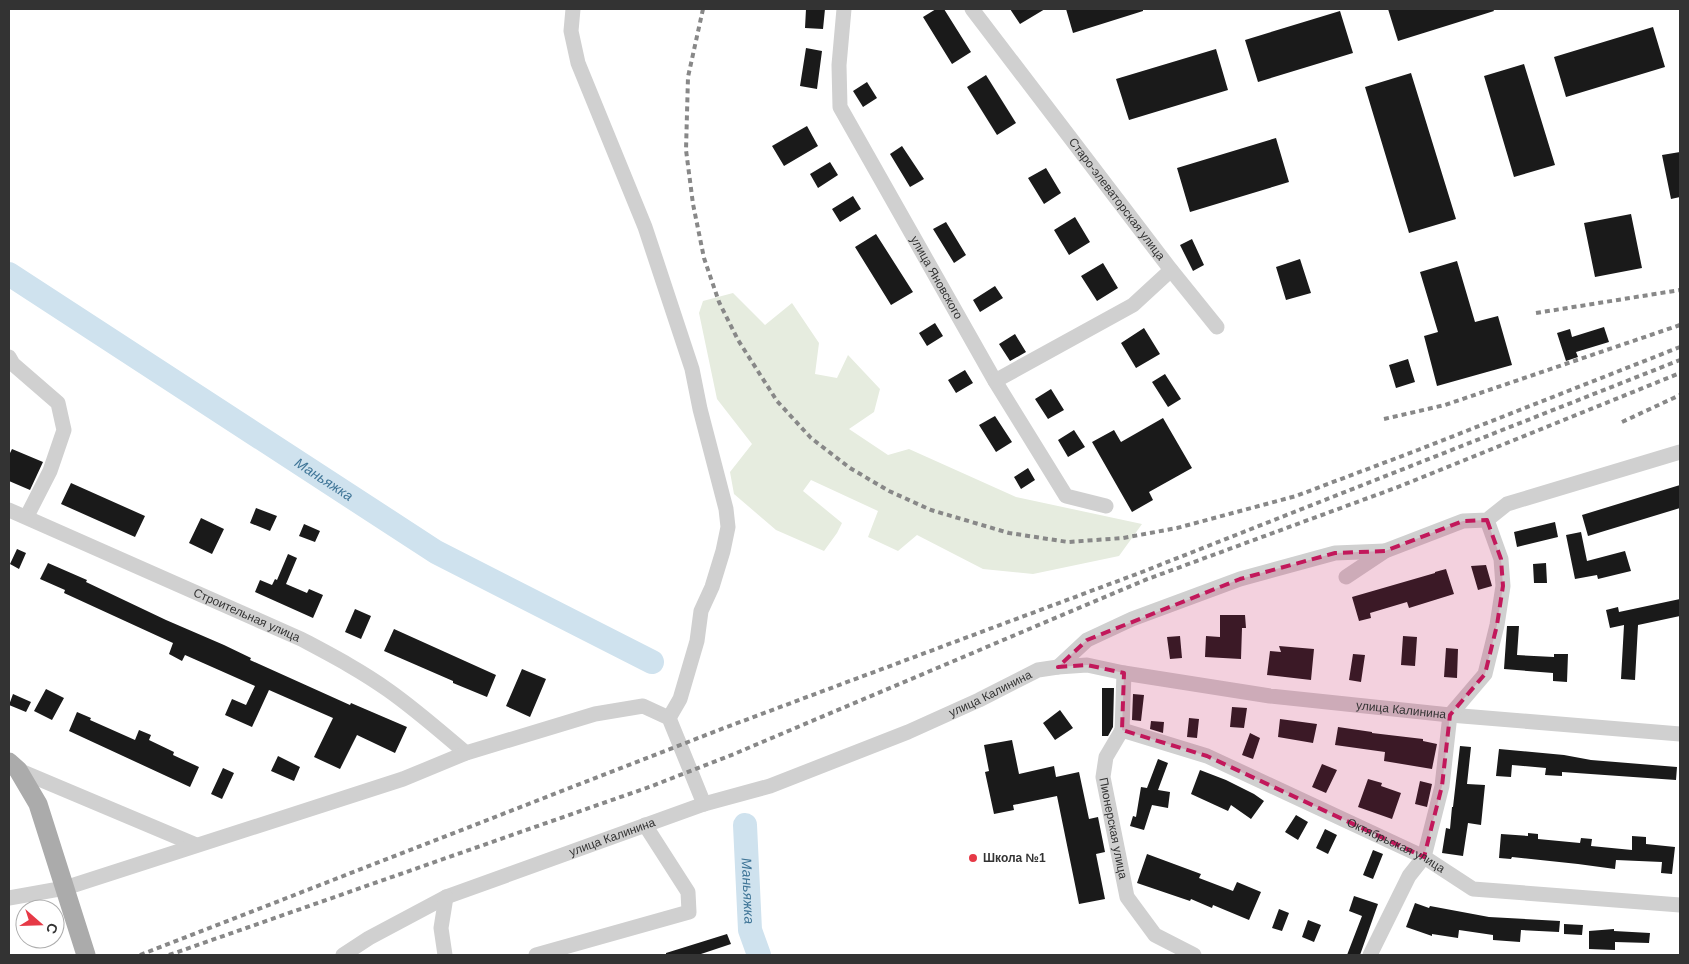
<svg xmlns="http://www.w3.org/2000/svg" width="1689" height="964" font-family="Arial,sans-serif">
<style>
.green{fill:#e6ecdf}
.lines{fill:none;stroke-linecap:round;stroke-linejoin:round}
.river{stroke:#cfe2ee;stroke-width:24}
.building{fill:#1a1a1a}
.minor{stroke:#d0d0d0;stroke-width:15}
.major{stroke:#ababab;stroke-width:19}
.rail{stroke:#888;stroke-width:4;stroke-dasharray:5 4;stroke-linecap:butt}
.marked{fill:#c2185b;fill-opacity:0.2;stroke:#c2185b;stroke-width:4;stroke-dasharray:10 6;stroke-linejoin:round}
.poi-dot{fill:#e63946;stroke:#fff;stroke-width:2}
.labels{text-anchor:middle;dominant-baseline:central;stroke-width:5;stroke-linejoin:round;paint-order:stroke}
.street-label{font-size:12px;fill:#333;stroke:#fff}
.poi-label{font-size:12px;font-weight:bold;fill:#333;stroke:#fff;text-anchor:start}
.water-label{font-size:14px;font-style:italic;fill:#3f7597;stroke:#fff}
</style>
<rect width="100%" height="100%" fill="#fff"/>
<!-- green -->
<path class="green" d="M733 293 765 325 792 303 819 343 815 374 837 378 848 355 880 389 874 412 849 429 888 455 909 449 1016 497 1142 524 1119 556 1033 574 983 569 917 535 898 551 868 537 878 511 811 480 803 491 842 523 837 533 824 551 776 530 734 494 730 472 752 444 717 399 699 313 703 301Z"/>
<g class="lines">
<!-- river -->
<g class="river">
<path id="s1" d="M9 274 436 552 652 662"/>
<path id="s2" d="M745 825 750 930 759 955"/>
</g>
</g>
<!-- building -->
<path class="building" d="M806 9H825L823 29 805 28Z
M936 9H944L971 52 952 64 923 17Z
M1010 9H1045L1020 24Z
M1066 9H1143V11L1073 33Z
M1388 9H1493L1494 11 1398 41Z
M1340 11 1353 53 1258 82 1245 40Z
M1653 27 1665 67 1566 97 1554 57Z
M806 48 822 51 817 89 800 86Z
M1216 49 1228 90 1129 120 1116 79Z
M1524 64 1555 165 1514 177 1484 76Z
M1411 73 1456 219 1409 233 1365 87Z
M986 75 1016 123 997 135 967 87Z
M867 82 877 98 863 107 853 91Z
M807 126 818 146 784 166 772 146Z
M1276 138 1289 182 1190 212 1177 168Z
M902 146 924 179 910 187 890 154Z
M1680 152V197L1671 199 1662 155Z
M830 162 838 175 818 188 810 174Z
M1046 168 1061 193 1044 204 1028 178Z
M853 196 861 209 840 222 832 209Z
M1631 214 1642 268 1595 277 1584 223Z
M1075 217 1090 242 1069 255 1054 230Z
M946 222 966 255 954 263 933 229Z
M876 234 913 292 891 305 855 247Z
M1192 239 1204 265 1193 271 1180 245Z
M1300 259 1311 293 1286 300 1276 267Z
M1457 261 1475 322 1498 316 1512 365 1437 386 1424 336 1438 332 1420 272Z
M1103 263 1118 288 1097 301 1081 276Z
M995 286 1003 298 980 312 973 300Z
M935 323 943 336 927 346 919 333Z
M1604 327 1609 342 1576 352 1578 357 1566 361 1557 333 1570 329 1572 337Z
M1144 328 1160 354 1136 368 1121 343Z
M1015 334 1026 352 1010 361 999 344Z
M1408 359 1415 382 1396 388 1389 365Z
M965 370 973 383 956 393 948 380Z
M1165 374 1181 399 1168 407 1152 382Z
M1051 389 1064 410 1048 419 1035 399Z
M995 416 1012 442 996 452 979 425Z
M1163 418 1192 468 1149 492 1153 500 1132 512 1092 442 1114 430 1121 442Z
M1074 430 1085 447 1068 457 1058 440Z
M12 449 43 462 30 490 9 481V455Z
M1028 468 1035 480 1021 489 1014 477Z
M71 483 145 516 135 537 61 504Z
M1680 485V508L1588 536 1582 515Z
M256 508 277 516 270 531 250 523Z
M201 518 224 529 212 554 189 543Z
M1555 522 1558 537 1517 547 1514 532Z
M304 524 320 531 315 542 299 536Z
M1581 532 1587 561 1625 551 1631 571 1598 579 1597 575 1575 579 1566 535Z
M17 549 26 553 19 569 10 564Z
M288 554 297 558 286 584 307 593 309 589 323 595 313 618 255 592 260 580 272 585 275 579 277 580Z
M48 563 87 580 86 582 166 620 224 645 251 658 250 660 350 705 351 703 407 727 395 753 357 735 340 769 314 757 333 718 269 690 252 727 225 715 232 699 246 705 255 686 185 655 182 661 169 654 173 643 64 593 65 590 40 579Z
M1546 563 1547 583H1534L1533 564Z
M1486 565 1492 586 1478 590 1471 566Z
M1446 569 1454 594 1409 608 1407 602 1370 613 1371 618 1359 621 1352 597 1435 573V572Z
M1680 599V616L1638 625 1635 680 1621 679 1624 625 1610 628 1606 610 1618 607 1619 612Z
M355 609 371 616 361 639 345 632Z
M1220 615H1245L1246 628H1242L1241 659 1205 657 1206 636 1220 637Z
M1507 626H1519L1517 655 1554 657V654H1568L1567 682 1553 681V673L1504 669Z
M394 629 496 675 487 697 453 683V681L384 651Z
M1180 636 1182 658 1170 659 1167 637Z
M1403 636 1417 637 1415 666 1401 665Z
M1279 646 1314 649 1311 680 1267 675 1270 651 1281 652Z
M1446 648 1458 649 1457 678 1444 677Z
M1353 654 1365 655 1361 682 1349 680Z
M522 669 546 679 530 717 506 706Z
M1102 688H1114L1113 727 1108 736H1102Z
M46 689 64 698 52 720 34 711Z
M13 694 31 702 26 712 9 705Z
M1133 694 1144 695 1141 721 1132 720Z
M1232 707 1247 708 1244 728 1230 727Z
M1060 710 1073 728 1055 740 1043 723Z
M77 712 91 718 90 720 135 740 139 730 151 735 149 740 174 752 173 755 199 767 190 787 69 731Z
M1189 718 1199 719 1197 738 1187 737Z
M1280 719 1317 724 1313 743 1278 737Z
M1151 721 1164 722 1163 733 1150 729Z
M1338 727 1372 732V733L1423 739V741L1437 744 1432 769 1384 761 1385 752 1335 745Z
M1250 733 1260 738 1253 759 1242 755Z
M1012 740 1019 774 1054 766 1056 777 1079 772 1089 819 1098 817 1105 852 1096 854 1105 899 1079 904 1057 796 1013 805 1014 810 994 814 985 772 989 771 984 745Z
M1460 746 1471 747 1467 784 1485 785 1481 825 1468 823 1463 856 1442 853 1446 828 1450 829 1452 807H1453Z
M1499 749 1564 755 1591 760 1677 767 1676 780 1562 772V776L1545 775 1546 768 1512 765 1511 777 1496 776Z
M278 756 300 767 294 781 271 771Z
M1158 759 1168 763 1158 790 1170 792 1168 808 1152 805 1144 830 1130 826 1133 816 1136 817 1141 787 1147 788Z
M1322 764 1337 770 1326 793 1312 787Z
M223 768 234 773 222 799 211 794Z
M1200 770 1226 780 1254 794 1264 801 1251 819 1231 805 1228 811 1191 794Z
M1368 779 1382 783 1381 786 1401 793 1392 819 1358 807Z
M1420 781 1432 784 1427 807 1415 804Z
M1296 815 1308 822 1298 840 1285 832Z
M1325 829 1337 835 1328 854 1316 848Z
M1528 833 1538 834V839L1580 843 1581 838 1592 839 1591 846 1632 850V836L1646 837V844L1675 847 1672 874 1661 873 1662 862 1616 860 1615 869 1578 864 1512 857 1511 859 1499 858 1501 834 1528 836Z
M1373 850 1383 854 1373 879 1363 875Z
M1147 854 1201 874 1199 878 1233 891 1237 882 1261 892 1249 920 1213 905 1212 908 1191 899 1190 901 1137 883Z
M1354 896 1378 904 1360 955H1347L1362 916 1349 911Z
M1415 903 1429 908 1430 906 1489 917 1560 921 1559 932 1521 930 1520 942 1493 940V935L1459 930 1458 938 1432 934V936L1406 927Z
M1279 909 1289 913 1282 931 1272 928Z
M1308 920 1321 925 1314 942 1302 937Z
M1564 924 1583 925 1582 935 1564 934Z
M1614 929V931L1650 933 1649 943 1615 942V950L1589 949V931Z
M727 934 731 944 698 955H666V953Z"/>
<g class="lines">
<!-- minor -->
<g class="minor">
<path d="M573 9 571 31 578 63 645 227 692 369 700 409 726 509 728 527 723 551 712 587 701 611 697 641 680 699 669 718"/>
<path id="s3" d="M844 9 839 65 840 107 995 381 1066 496 1106 506"/>
<path id="s4" d="M972 9 1171 270 1133 305 995 381"/>
<path d="M1171 270 1217 327"/>
<path d="M9 357 13 364 58 403 64 430 50 471 27 516"/>
<path id="s5" d="M9 510 301 639C331 655 360 670 388 690 415 709 440 731 466 753"/>
<path d="M1346 577 1385 551 1463 521 1487 520 1507 504 1680 452"/>
<path d="M1058 667 1087 640 1132 619 1240 579 1335 553 1385 551"/>
<path id="s6" d="M1124 673 1122 730 1106 757 1103 777 1127 897 1155 935 1194 955"/>
<path id="s7" d="M1122 730 1207 756 1424 857 1473 889 1680 905"/>
<path d="M18 770 196 845"/>
<path d="M9 898 65 888 403 779 466 753 595 714 643 706 669 718 704 804"/>
<path id="s8" d="M343 955 369 938 446 897 704 804 770 786 908 732 979 700 1038 670 1058 667 1087 665 1124 673 1270 696 1450 715 1680 734"/>
<path d="M445 955 441 928 446 897"/>
<path d="M536 955 689 912 688 892 645 825"/>
<path d="M1370 955 1409 876 1424 857 1442 786 1450 715 1485 674 1497 625 1503 586 1501 559 1487 520"/>
</g>
<!-- major -->
<path class="major" d="M9 762 18 770 38 804 86 955"/>
<!-- rail -->
<path class="rail" d="M703 9 688 77 686 150 693 204 704 258 719 302 738 340 777 401 811 438 850 468 889 491 931 510 1009 533 1068 542 1123 538 1177 528 1296 496 1418 450 1680 347
M1536 313 1680 290
M1384 419 1445 405 1680 325
M1622 422 1680 395
M140 955 724 728 1142 572 1680 360
M169 955 652 786 734 754 1145 580 1398 487 1680 373"/>
</g>
<!-- marked area -->
<path class="marked" d="M1487 520 1501 559 1503 586 1497 625 1485 674 1450 715 1442 786 1424 857 1207 756 1122 730 1124 673 1087 665 1058 667 1087 640 1240 579 1335 553 1385 551 1463 521Z"/>
<!-- markers -->
<circle class="poi-dot" cx="973" cy="858" r="5"/>
<g class="labels">
<!-- street labels -->
<g class="street-label">
<text stroke="none"><textPath href="#s4" startOffset="239">Старо-элеваторская улица</textPath></text>
<text stroke="none"><textPath href="#s3" startOffset="294">улица Яновского</textPath></text>
<text stroke="none"><textPath href="#s5" startOffset="260">Строительная улица</textPath></text>
<text stroke="none"><textPath href="#s8" startOffset="700">улица Калинина</textPath></text>
<text stroke="none"><textPath href="#s8" startOffset="1120">улица Калинина</textPath></text>
<text stroke="none"><textPath href="#s6" startOffset="161">Пионерская улица</textPath></text>
<text stroke="none"><textPath href="#s8" startOffset="295">улица Калинина</textPath></text>
<text stroke="none"><textPath href="#s7" startOffset="298">Октябрьская улица</textPath></text>
</g>
<!-- poi labels -->
<g class="poi-label">
<text x="983" y="858">Школа №1</text>
</g>
<!-- water labels -->
<g class="water-label">
<text stroke="none"><textPath href="#s1" startOffset="376">Маньяжка</textPath></text>
<text stroke="none"><textPath href="#s2" startOffset="66">Маньяжка</textPath></text>
</g>
</g>
<!-- border -->
<rect width="1689" height="964" fill="none" stroke="#333333" stroke-width="20"/>
<!-- north arrow -->
<g transform="translate(40 924) rotate(110)"><circle r="24" fill="#ffffff" stroke="#adadad"/>
<path d="M0-4L9 19L0 12L-9 19Z" fill="#e63946"/>
<text y="-8" font-size="14" font-weight="bold" text-anchor="middle" fill="#333333">С</text>
</g>
</svg>
